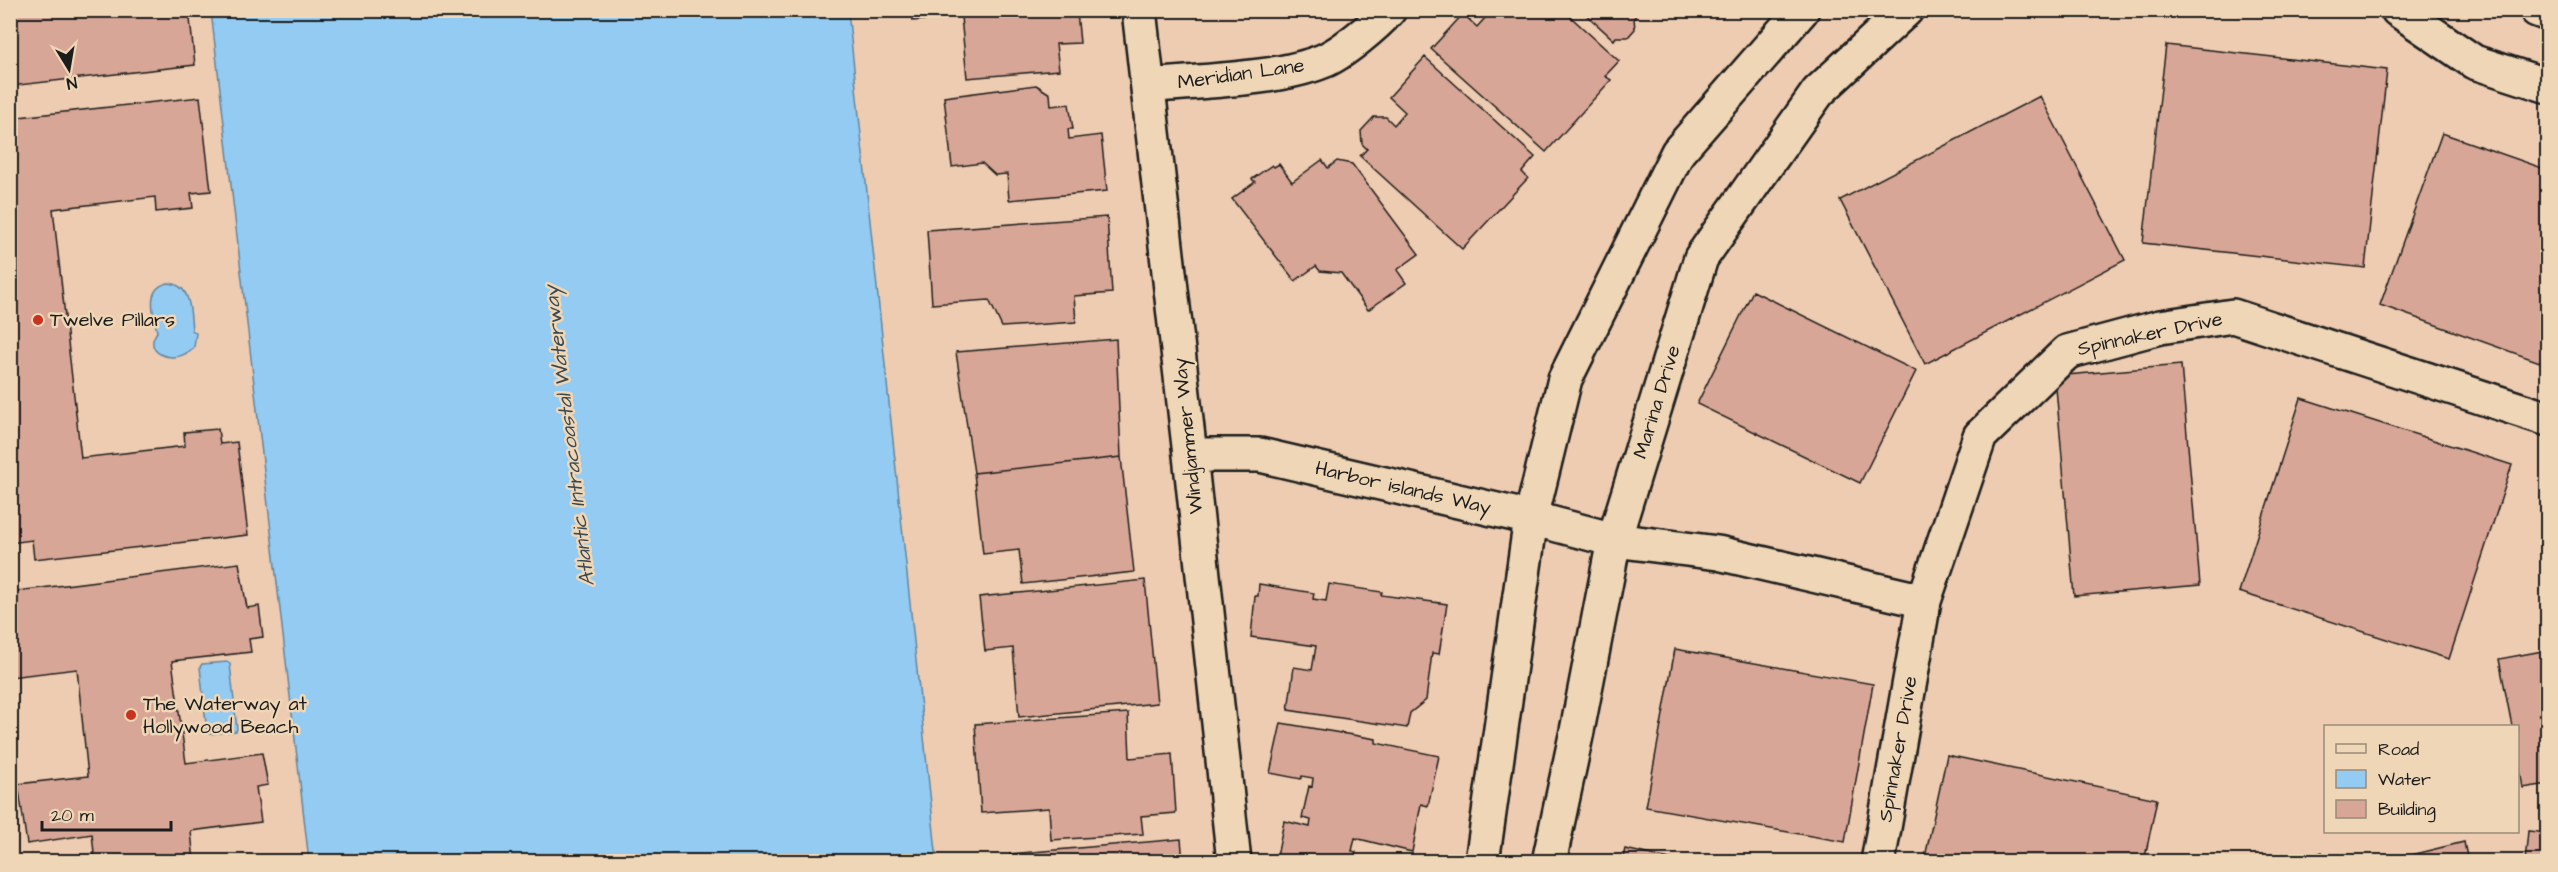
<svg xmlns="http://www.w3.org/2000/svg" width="2558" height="872" font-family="'Architects Daughter',sans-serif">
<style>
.water{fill:#93cbf2;stroke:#63859c;stroke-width:1.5}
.building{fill:#d8a696;stroke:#1c1c1c;stroke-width:1.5}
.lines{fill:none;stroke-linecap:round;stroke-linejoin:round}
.street-casing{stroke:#1c1c1c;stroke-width:38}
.street{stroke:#eed6b6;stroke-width:33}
.poi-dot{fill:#c8321e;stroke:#eed6b6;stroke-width:2}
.labels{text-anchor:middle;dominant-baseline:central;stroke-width:5;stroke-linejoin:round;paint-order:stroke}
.street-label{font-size:20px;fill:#1c1c1c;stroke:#eed6b6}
.poi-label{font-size:20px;fill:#1c1c1c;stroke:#eed6b6;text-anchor:start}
.water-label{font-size:21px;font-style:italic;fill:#3a4852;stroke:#eed6b6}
</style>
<rect width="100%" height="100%" fill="#eeccb1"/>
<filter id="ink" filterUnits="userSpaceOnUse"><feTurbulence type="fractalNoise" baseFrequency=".0167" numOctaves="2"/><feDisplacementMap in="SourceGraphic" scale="12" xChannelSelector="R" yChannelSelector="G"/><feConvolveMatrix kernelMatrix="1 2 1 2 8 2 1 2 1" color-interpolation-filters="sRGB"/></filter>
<g filter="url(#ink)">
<!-- water -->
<path class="water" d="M211 11H848L937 861H309Z
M168 283C192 284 190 312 192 330L196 333 194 347C176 367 141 354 157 332 154 315 144 288 168 283Z
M228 662 230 664 237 729 236 731 210 734 207 733 200 667 202 664Z"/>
<!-- building -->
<path class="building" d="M10 10H189L195 65 10 86Z
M912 10H1039L1040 15 1077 12 1080 43 1056 44 1059 70 967 78 961 17 913 21Z
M1484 10H1563L1619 61 1605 76 1611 80 1546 152 1431 49 1463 14 1477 27 1485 18 1481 15Z
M1581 10H1636L1638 12 1634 18 1635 29 1628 37H1616L1614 40Z
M2166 45 2387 70 2365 268 2143 243Z
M1425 57 1535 157 1522 172 1528 178 1462 249 1360 156 1367 149 1362 144 1361 131 1374 117H1386L1394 125 1405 112 1389 97Z
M1036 85 1050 94 1051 106 1069 104 1073 129H1068L1069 139 1101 135 1107 191 1009 200 1007 174 995 175 982 163 952 167 944 97Z
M2040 96 2125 260 1925 364 1840 200Z
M200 97 211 191 191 193 193 208 156 212 155 197 53 209 81 458 185 446 184 432 218 429 220 444 237 442 248 535 34 559 32 540 10 543V118Z
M2442 133 2548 170V365L2380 305Z
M1322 160 1328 168 1337 161 1352 164 1419 254 1397 270 1406 283 1368 310 1341 273 1320 271 1316 266 1295 281 1232 199 1255 182 1252 179 1272 165 1274 167 1279 164 1292 182Z
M1107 217 1112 293 1074 296 1076 322 1002 327 989 300 932 304 927 230Z
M1753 291 1916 371 1860 483 1697 404Z
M1116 339 1121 457 974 473 956 352Z
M2181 365 2200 585 2074 596 2055 376Z
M2301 398 2512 465 2449 659 2239 592Z
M1121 457 1134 572 1023 584 1019 550 983 554 974 473Z
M239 563 247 608 259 606 263 637 249 639 251 652 172 661 186 763 262 753 268 785 256 787 261 822 191 831 194 862H95L92 834 27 844 18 784 88 776 77 669 10 677V592Z
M1145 580 1157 703 1019 717 1013 648 985 651 979 597Z
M1259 584 1314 593 1313 599 1326 601 1329 584 1382 592 1381 595 1447 604 1439 654 1432 653 1426 700 1410 713 1407 728 1288 710 1294 667 1312 670 1316 646 1251 637 1255 596H1258Z
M1675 649 1873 684 1845 842 1646 807Z
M2548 650V784L2523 788 2518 757V726H2512L2499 659Z
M1128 713 1130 758 1172 754 1176 813 1141 816 1143 834 1051 840 1049 808 981 813 975 724Z
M1281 723 1376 739V743L1439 756 1428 806 1421 804 1412 852 1355 838 1352 851 1356 852 1354 862H1276L1284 821 1310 827 1311 820 1302 818 1309 786 1312 787 1313 778 1302 776 1301 779 1270 773Z
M1947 755 2157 799 2144 862H1924Z
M2528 831 2548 833V862H2525Z
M1181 839 1183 862H1011L1010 854Z
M2464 842 2468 862H2382Z
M1625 849 1683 862H1622Z
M2322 852 2325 862H2297Z"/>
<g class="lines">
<!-- street casing -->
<g class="street-casing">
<path id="street" d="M1139 10 1190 455 1234 862
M2398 10 2474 62 2548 86
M2537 10 2548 14
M1148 86C1198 81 1277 80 1323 61 1341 54 1376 25 1389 10
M1190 455H1260L1531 518 1614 540 1718 553 1924 601
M1482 862 1531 518 1565 379 1678 152 1802 10
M1549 862 1577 731 1614 540 1701 258 1818 92 1906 10
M1878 862 1924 601 1980 436 2067 352 2160 327 2233 316 2548 419"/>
</g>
<!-- street -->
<use href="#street" class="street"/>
</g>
</g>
<!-- markers -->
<g class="poi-dot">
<circle cx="38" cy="320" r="6"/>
<circle cx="131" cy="715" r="6"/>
</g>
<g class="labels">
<!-- street labels -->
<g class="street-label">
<text transform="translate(1241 74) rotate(-8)">Meridian Lane</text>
<text transform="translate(2150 334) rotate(-12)">Spinnaker Drive</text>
<text transform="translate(1657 402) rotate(-73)">Marina Drive</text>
<text transform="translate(1188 436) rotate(-96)">Windjammer Way</text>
<text transform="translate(1403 488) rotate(13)">Harbor islands Way</text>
<text transform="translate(1898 749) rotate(-80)">Spinnaker Drive</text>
</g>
<!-- poi labels -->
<g class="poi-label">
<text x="50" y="320">Twelve Pillars</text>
<text x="143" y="704">The Waterway at<tspan x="143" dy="23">Hollywood Beach</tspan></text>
</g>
<!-- water labels -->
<g class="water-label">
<text transform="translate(569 436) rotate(-97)">Atlantic Intracoastal Waterway</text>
</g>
</g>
<!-- margin -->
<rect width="2558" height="872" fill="none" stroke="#eed6b6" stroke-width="36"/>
<rect x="18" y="18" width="2522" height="836" fill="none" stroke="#1c1c1c" stroke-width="2" filter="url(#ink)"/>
<!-- legend -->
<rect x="2324" y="725" width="195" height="108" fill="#eed6b6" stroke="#9a8c78" stroke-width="1.5"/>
<rect x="2336" y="744" width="30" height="9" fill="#eed6b6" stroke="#9a8c78" stroke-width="1.5"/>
<text x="2378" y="755" font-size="18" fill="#1c1c1c">Road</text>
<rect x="2336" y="770" width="30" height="18" fill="#93cbf2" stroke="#9a8c78" stroke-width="1.5"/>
<text x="2378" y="785" font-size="18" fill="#1c1c1c">Water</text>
<rect x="2336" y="800" width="30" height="18" fill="#d8a696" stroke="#9a8c78" stroke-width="1.5"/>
<text x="2378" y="815" font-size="18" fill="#1c1c1c">Building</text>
<!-- north arrow -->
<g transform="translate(69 69) rotate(169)" stroke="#eed6b6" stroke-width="4.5" paint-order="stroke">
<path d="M0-4.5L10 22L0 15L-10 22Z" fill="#1c1c1c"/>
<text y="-9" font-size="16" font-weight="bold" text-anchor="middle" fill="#1c1c1c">N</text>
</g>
<!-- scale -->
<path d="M42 821v9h129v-9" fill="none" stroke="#1c1c1c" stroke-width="3"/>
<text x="51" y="821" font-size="18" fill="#1c1c1c" stroke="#eed6b6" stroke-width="4.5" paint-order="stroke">20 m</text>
</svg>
